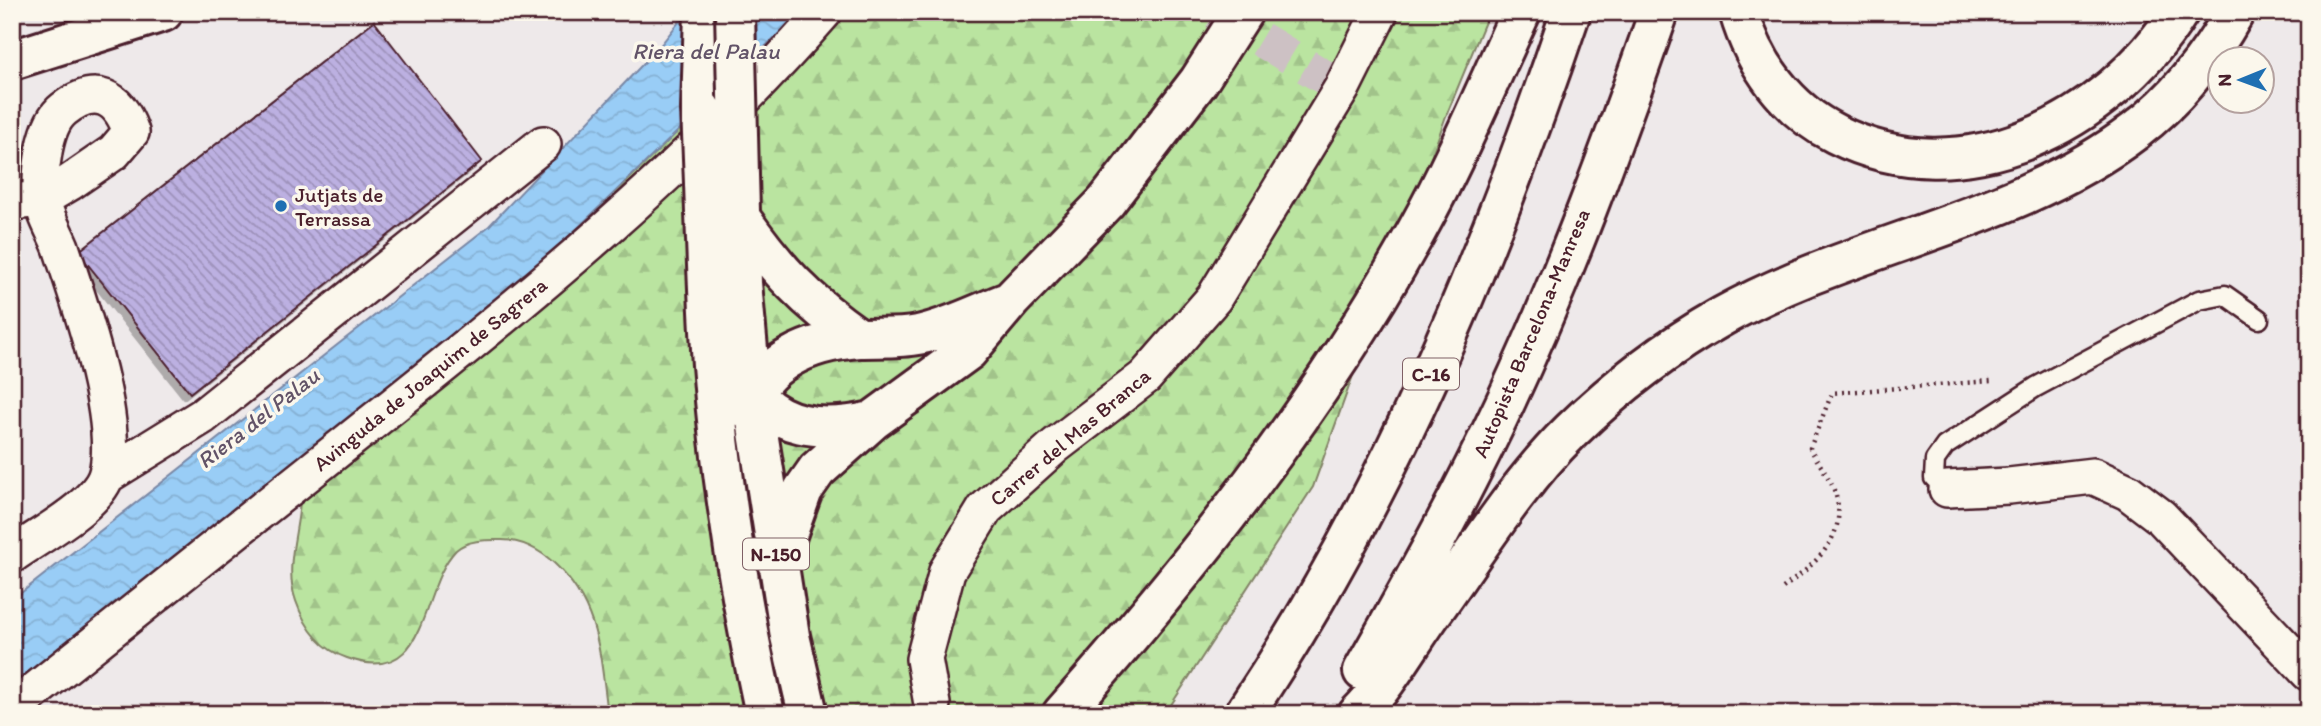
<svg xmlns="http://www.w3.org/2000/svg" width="2321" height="726" font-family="Itim,sans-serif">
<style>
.forest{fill:url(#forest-firs);stroke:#828266;stroke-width:2}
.water{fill:url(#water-waves);stroke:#7987a5;stroke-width:2}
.building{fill:url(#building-back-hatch);stroke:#4a1f2b;stroke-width:2;filter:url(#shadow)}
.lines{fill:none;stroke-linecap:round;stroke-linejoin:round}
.minor-tunnel{stroke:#cdc1c4;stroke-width:35;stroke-dasharray:35 18;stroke-linecap:butt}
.service-casing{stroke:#4a1f2b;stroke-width:23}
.minor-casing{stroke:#4a1f2b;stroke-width:40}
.secondary-casing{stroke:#4a1f2b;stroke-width:44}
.primary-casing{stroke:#4a1f2b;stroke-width:44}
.motorway-casing{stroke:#4a1f2b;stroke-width:44}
.path{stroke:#4a1f2b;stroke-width:4.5;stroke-dasharray:2 5;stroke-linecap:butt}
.service{stroke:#fbf7ec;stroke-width:18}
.minor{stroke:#fbf7ec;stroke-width:35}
.secondary{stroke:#fbf7ec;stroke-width:38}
.primary{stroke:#fbf7ec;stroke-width:38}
.motorway{stroke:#fbf7ec;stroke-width:38}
.primary-bridge-casing{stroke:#4a1f2b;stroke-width:44;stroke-linecap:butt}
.primary-bridge{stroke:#fbf7ec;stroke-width:38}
.poi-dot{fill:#1f6fb2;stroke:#fbf7ec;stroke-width:2.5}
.labels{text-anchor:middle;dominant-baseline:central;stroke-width:7;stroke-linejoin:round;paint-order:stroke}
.shield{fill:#fbf7ec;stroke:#7f6065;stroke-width:2}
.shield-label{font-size:19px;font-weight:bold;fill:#4a1f2b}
.poi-label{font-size:21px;fill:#4a1f2b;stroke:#fbf7ec;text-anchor:start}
.street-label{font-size:21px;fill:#4a1f2b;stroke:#fbf7ec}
.water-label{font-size:23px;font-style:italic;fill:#625368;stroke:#fbf7ec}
</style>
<defs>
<pattern id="forest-firs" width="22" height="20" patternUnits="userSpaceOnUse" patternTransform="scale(1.75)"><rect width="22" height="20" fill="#bae4a0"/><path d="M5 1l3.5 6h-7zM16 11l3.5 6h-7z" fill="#a1c38a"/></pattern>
<pattern id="water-waves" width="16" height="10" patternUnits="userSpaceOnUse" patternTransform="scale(1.75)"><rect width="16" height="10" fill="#99cdf6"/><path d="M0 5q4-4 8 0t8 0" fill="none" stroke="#85b0d3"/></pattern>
<pattern id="building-back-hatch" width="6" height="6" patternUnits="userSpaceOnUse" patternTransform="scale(1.75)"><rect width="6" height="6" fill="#bcb0e1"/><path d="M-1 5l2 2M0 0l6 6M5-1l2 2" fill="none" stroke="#9b8fb7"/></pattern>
<filter id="shadow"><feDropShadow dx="-6" dy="6" stdDeviation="0" flood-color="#0004"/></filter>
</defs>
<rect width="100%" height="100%" fill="#eee9ea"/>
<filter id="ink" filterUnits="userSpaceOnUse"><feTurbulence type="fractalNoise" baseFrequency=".0143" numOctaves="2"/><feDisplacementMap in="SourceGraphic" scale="14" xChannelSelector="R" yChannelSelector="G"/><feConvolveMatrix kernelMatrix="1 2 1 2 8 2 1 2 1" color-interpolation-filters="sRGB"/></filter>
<g filter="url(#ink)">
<!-- forest -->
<path class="forest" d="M801 12H1489L1446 116 1313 487 1165 714H608C600 656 600 606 554 563 540 550 521 540 502 540 488 540 468 539 456 550 418 589 431 688 347 658 320 649 305 627 296 601 284 568 298 534 300 501 301 489 297 476 295 464L557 249Z"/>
<!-- water -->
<path class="water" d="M687 12H801L556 249 295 464 12 686V600L489 226 659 47Z"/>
<!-- building -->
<path class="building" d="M374 21 482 161 190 393 78 252Z"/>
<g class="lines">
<!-- minor-tunnel -->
<path class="minor-tunnel" d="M1215 12 1326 78"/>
<!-- service casing -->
<g class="service-casing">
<path id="service" d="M1947 489 1934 478 1935 460 1945 446 2036 387 2199 300 2225 295 2259 319"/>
</g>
<!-- minor casing -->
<g class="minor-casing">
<path id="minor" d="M12 202 42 199 69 183 114 152 131 132C119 97 96 84 64 109 44 124 39 173 42 198 44 214 55 232 61 247 80 305 120 416 107 473 99 505 38 536 12 555
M106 476 203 416 543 144
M1947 489 2009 486 2093 476 2128 492 2161 517 2309 673
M932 704 924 659 947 571 985 509 1055 446 1145 377 1214 298 1342 88 1380 12
M12 709C132 614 251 519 370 424 529 298 690 166 824 12"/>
</g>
<!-- secondary casing -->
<g class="secondary-casing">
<path id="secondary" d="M12 60 163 12"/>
</g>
<!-- primary casing -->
<g class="primary-casing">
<path id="primary" d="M701 109 704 12
M739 175 742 283 752 394 790 636 808 714
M704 183C706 243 708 304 712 365 721 482 740 599 765 714
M740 217C777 270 806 301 859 338
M746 382C772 430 824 432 872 421
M746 408C765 360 810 342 859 338 878 337 899 339 918 335 948 329 976 314 1005 303
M777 563 803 490 817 470 872 421 968 351 1011 300 1106 202 1199 81 1243 12"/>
</g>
<!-- motorway casing -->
<g class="motorway-casing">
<path id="motorway" d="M1739 12C1754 64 1787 110 1836 134 1962 198 2108 124 2179 12
M1363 671C1413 583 1462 495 1505 403 1564 277 1613 144 1659 12
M1062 714C1194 565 1319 407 1416 232 1455 162 1487 86 1521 12
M1244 714C1388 499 1488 257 1571 12
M1358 714C1389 683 1411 641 1437 606 1479 547 1519 482 1571 431 1616 387 1668 347 1723 316 1853 243 2016 222 2135 131 2177 99 2209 58 2235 12"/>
</g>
<!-- path -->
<path class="path" d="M1783 588C1812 566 1848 539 1836 496 1832 480 1818 463 1810 448L1832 393 1991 381"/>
<!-- service -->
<use href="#service" class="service"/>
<!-- minor -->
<use href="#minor" class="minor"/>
<!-- secondary -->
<use href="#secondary" class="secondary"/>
<!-- primary -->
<use href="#primary" class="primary"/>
<!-- motorway -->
<use href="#motorway" class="motorway"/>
<!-- primary-bridge casing -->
<g class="primary-bridge-casing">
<path id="primary-bridge" d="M735 12 739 175
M701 109 704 183"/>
</g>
<!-- primary-bridge -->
<use href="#primary-bridge" class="primary-bridge"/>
</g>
</g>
<!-- markers -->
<circle class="poi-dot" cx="281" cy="206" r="7"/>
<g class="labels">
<!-- shield labels -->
<g class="shield">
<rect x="1403" y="358.5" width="56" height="31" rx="5"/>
<rect x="743" y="538.5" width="66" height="31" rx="5"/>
</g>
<g class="shield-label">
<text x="1431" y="374">C-16</text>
<text x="776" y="554">N-150</text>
</g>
<!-- poi labels -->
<g class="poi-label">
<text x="295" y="194">Jutjats de<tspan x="295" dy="24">Terrassa</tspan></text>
</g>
<!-- street labels -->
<g class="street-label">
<text transform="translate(1531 333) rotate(-67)">Autopista Barcelona-Manresa</text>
<text transform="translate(430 374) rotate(-39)">Avinguda de Joaquim de Sagrera</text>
<text transform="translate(1070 437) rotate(-40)">Carrer del Mas Branca</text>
</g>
<!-- water labels -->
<g class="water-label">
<text x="706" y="51">Riera del Palau</text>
<text transform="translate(258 418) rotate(-38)">Riera del Palau</text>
</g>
</g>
<!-- margin -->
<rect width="2321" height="726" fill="none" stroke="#fbf7ec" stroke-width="42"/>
<rect x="21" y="21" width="2279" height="684" fill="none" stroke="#4a1f2b" stroke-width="2.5" filter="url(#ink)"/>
<!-- north arrow -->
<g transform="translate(2241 80) rotate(269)"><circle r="33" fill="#fbf7ec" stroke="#b4a19f" stroke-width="2"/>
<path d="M0-5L12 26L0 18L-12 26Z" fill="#1f6fb2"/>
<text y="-10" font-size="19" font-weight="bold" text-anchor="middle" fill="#4a1f2b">N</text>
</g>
</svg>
